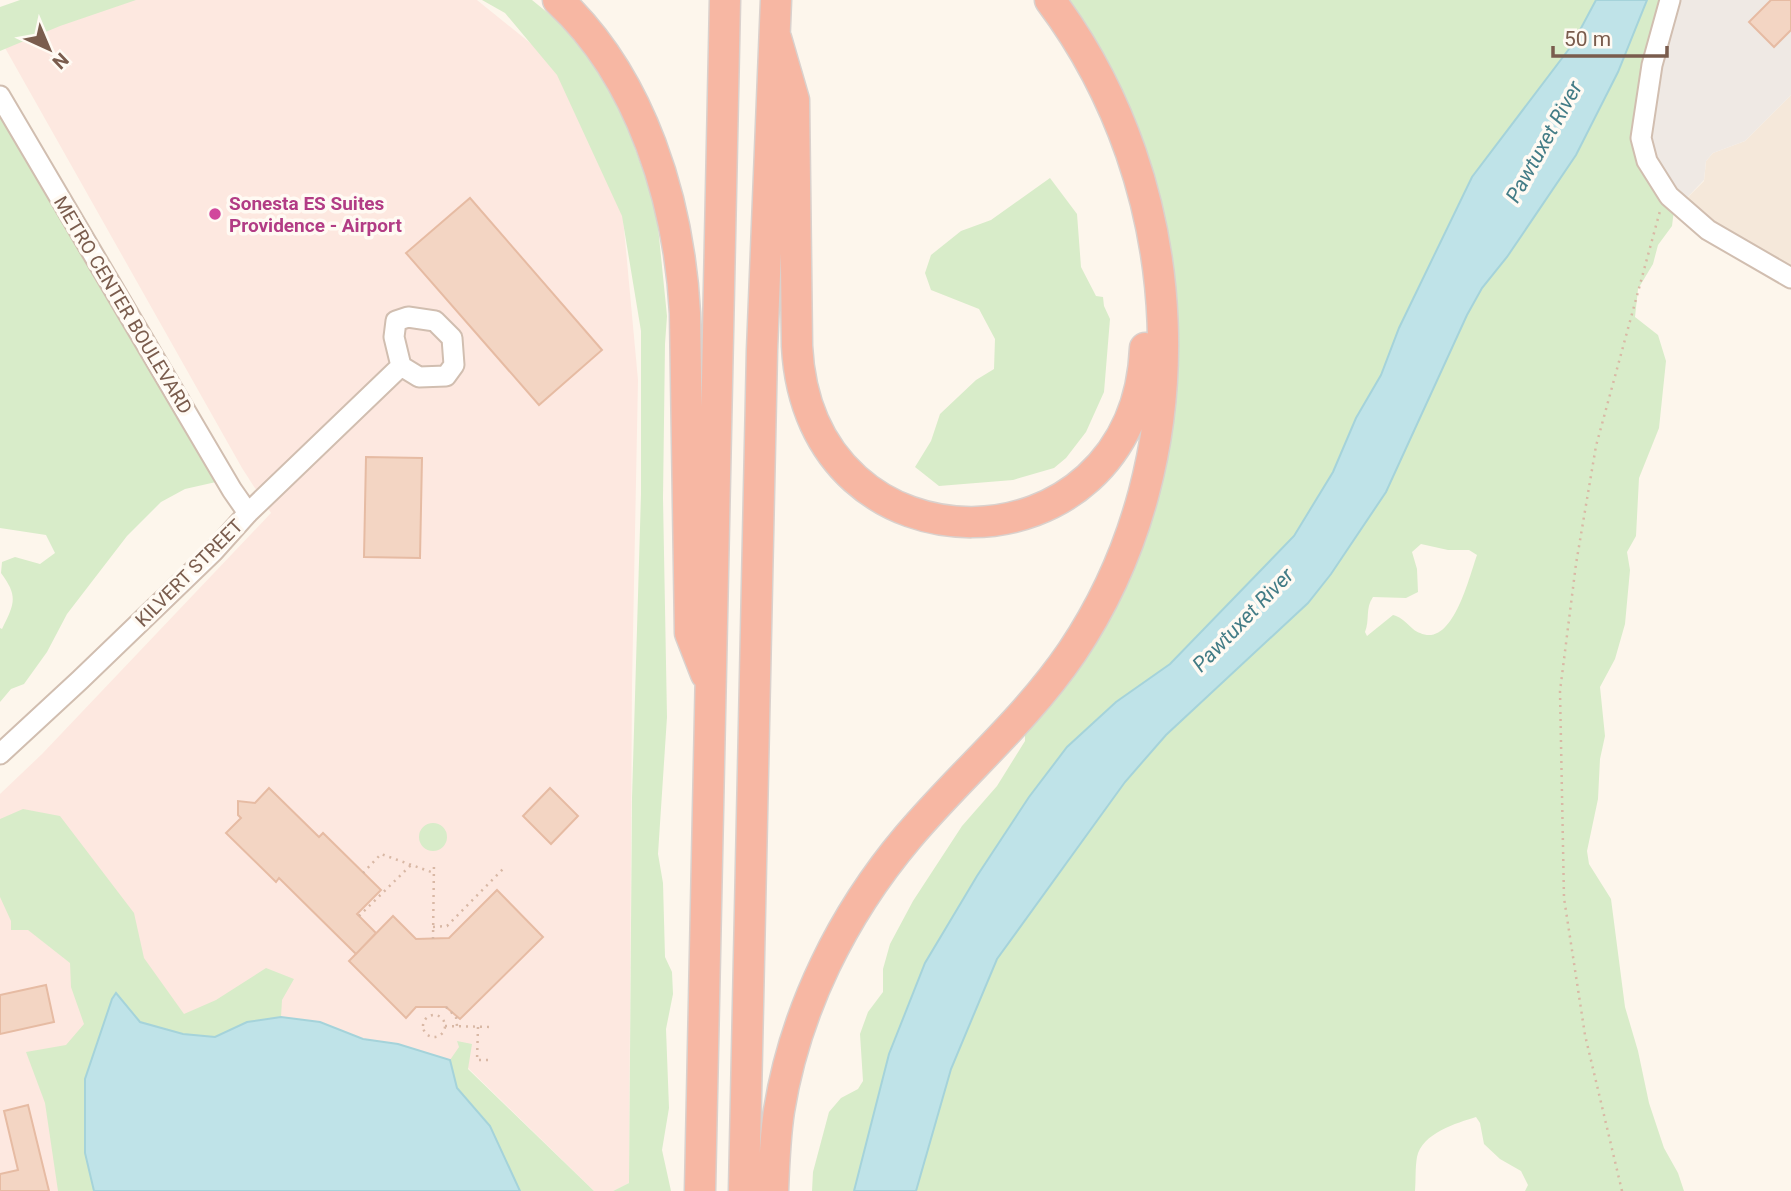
<svg xmlns="http://www.w3.org/2000/svg" width="1791" height="1191" font-family="Roboto,sans-serif">
<style>
.residential{fill:#f5e8da}
.commercial{fill:#fde8e0}
.industrial{fill:#efe9e4}
.green{fill:#d8ecc9;fill-rule:evenodd}
.water{fill:#bfe3e8;stroke:#a5d3da;stroke-width:2}
.building{fill:#f3d5c3;stroke:#e6bba3;stroke-width:2}
.lines{fill:none;stroke-linecap:round;stroke-linejoin:round}
.minor-casing{stroke:#d1beb0;stroke-width:23}
.highway-casing{stroke:#dad1cd;stroke-width:33}
.path{stroke:#d9b8a5;stroke-width:2.5;stroke-dasharray:2 5;stroke-linecap:butt}
.minor{stroke:#fff;stroke-width:19}
.highway{stroke:#f7b7a3;stroke-width:30}
.hotel-dot{fill:#d1479c;stroke:#fffaf3;stroke-width:2.5}
.labels{text-anchor:middle;dominant-baseline:central;stroke-width:7;stroke-linejoin:round;paint-order:stroke}
.hotel-label{font-size:19px;font-weight:bold;fill:#b23c85;stroke:#fffaf3;text-anchor:start}
.street-label{font-size:19px;fill:#7a5c4d;stroke:#fffaf3}
.water-label{font-size:21px;font-style:italic;fill:#437c86;stroke:#fffaf3}
</style>
<rect width="100%" height="100%" fill="#fdf6ec"/>
<!-- residential -->
<path class="residential" d="M1791 95V280L1680 205 1704 181 1706 161 1713 153 1745 141Z"/>
<!-- commercial -->
<path class="commercial" d="M45 0H477L560 67 621 196 638 380 632 685 629 1183 613 1191H594L468 1068 450 1060 398 1044 363 1039 320 1022 215 1037 183 1034 94 1191H0V794L42 754 271 513 242 468 0 39Z"/>
<!-- industrial -->
<path class="industrial" d="M1663 0H1791V95L1745 141 1713 153 1706 161 1704 180 1680 205 1643 142Z"/>
<!-- green -->
<path class="green" d="M20 0H136L60 26 0 51V7Z
M482 0H532L581 40 631 120 632 140 656 207 667 316 665 344 663 498 667 717 658 854 663 883 665 957 672 972 673 994 666 1029 669 1108 662 1150 671 1191H613L629 1183 632 798 641 494V331L622 216 557 75 505 13Z
M1060 0H1596L1572 45 1399 328 1381 375 1356 418 1333 472 1294 536 1170 664 1116 702 1067 747 1029 797 977 876 925 963 889 1054 854 1191H812L813 1172 829 1112 841 1098 858 1089 863 1081 860 1034 868 1012 883 992V969L890 944 913 901 962 826 997 786 1025 741V733L1104 614 1172 293Z
M1647 0H1663L1643 142 1675 202 1672 226 1658 245 1653 264 1638 289 1635 317 1658 335 1666 361 1659 428 1639 478 1636 536 1627 552 1630 570 1625 624 1615 659 1600 687 1605 736 1600 759 1598 799 1587 851 1589 864 1611 899 1625 1007 1638 1051 1649 1103 1664 1148 1678 1173 1684 1191H1525L1528 1185 1521 1171 1500 1159 1484 1144 1480 1123 1476 1117C1457 1123 1422 1133 1417 1157 1415 1168 1416 1180 1415 1191H916L951 1069 997 959 1125 782 1166 735 1467 315 1482 288 1507 257 1576 155 1618 72ZM1421 544 1448 550H1469L1477 555C1469 577 1453 648 1420 633 1409 629 1407 619 1393 615L1367 636 1365 632C1370 620 1365 608 1373 597L1406 598 1418 592 1417 569 1412 552Z
M0 101 216 482 185 489 161 502 127 536 67 614 47 652 24 684 11 689 0 702V628L2 629C15 603 18 596 1 573L2 562 15 557 40 564 55 553 46 535 0 528Z
M1050 178 1077 214 1081 267 1096 296 1103 297 1104 306 1110 319 1104 392 1086 432 1066 458 1054 468 1013 480 939 486 915 467 931 441 940 414 976 380 994 369 995 339 979 309 931 290 925 273 931 255 961 231 991 220Z
M23 809 60 816 134 913 144 958 184 1014 216 1000 266 968 294 979 282 1000 281 1017 247 1022 215 1037 183 1034 140 1022 117 994C95 1018 96 1152 94 1191H58L45 1103 26 1052 66 1045 84 1024 71 987 70 963 28 930H11V921L0 897V819Z
M419 837a14 14 0 1 1 28 0a14 14 0 1 1-28 0Z
M457 1041 472 1044 468 1069 594 1191H520L490 1126 457 1088 450 1060 459 1047Z"/>
<!-- water -->
<path class="water" d="M1596 0H1647L1618 72 1576 155 1507 257 1482 288 1467 315 1386 492 1331 574 1308 603 1166 735 1125 782 997 959 951 1069 916 1191H854L889 1054 925 963 977 876 1029 797 1067 747 1116 702 1170 664 1294 536 1333 472 1356 418 1381 375 1399 328 1472 177 1572 45Z
M116 993 140 1022 183 1034 215 1037 247 1022 281 1017 320 1022 363 1039 398 1044 450 1060 457 1088 490 1126 520 1191H94L85 1153V1079L112 999Z"/>
<!-- building -->
<path class="building" d="M1771 0H1791V30L1774 47 1749 22Z
M470 198 602 350 539 405 406 253Z
M366 457 422 458 420 558 364 557Z
M269 788 319 837 323 833 381 890 357 914 376 933 356 954 279 878 276 882 226 833 241 818 238 815V801L255 803Z
M550 788 578 816 551 844 523 816Z
M497 890 543 937 460 1019 446 1007H416L406 1018 349 961 393 916 416 939 449 938Z
M46 985 54 1022 0 1034V995Z
M28 1105 49 1191H0V1174L18 1170 4 1111Z"/>
<g class="lines">
<!-- minor casing -->
<g class="minor-casing">
<path id="minor" d="M1670 0 1652 65 1641 138 1647 161 1669 196 1708 230 1791 278
M0 96 232 490 248 513
M0 754 80 680 213 552 248 513 401 366 419 377 446 376 454 365 452 338 435 321 408 317 396 321 394 337 401 366"/>
</g>
<!-- highway casing -->
<g class="highway-casing">
<path id="highway" d="M558 0C642 78 679 202 685 313L690 633 706 674
M776 38 794 100 797 346C809 584 1136 577 1145 348
M700 1191 725 0
M744 1191 762 350 776 0
M773 1191C774 1164 775 1137 779 1111 795 1010 843 914 908 837 962 773 1025 721 1072 652 1203 457 1190 186 1050 0"/>
</g>
<!-- path -->
<path class="path" d="M363 873 381 854 434 873
M359 916 411 865
M433 927 447 926 503 869
M433 939 434 863
M446 1007 456 1017 457 1026
M423 1026a11 11 0 1 1 22 0a11 11 0 1 1-22 0Z
M445 1026 493 1027
M478 1027 477 1060H491
M1622 1191 1585 1035 1564 898 1560 691 1576 564 1596 446 1660 211"/>
<!-- minor -->
<use href="#minor" class="minor"/>
<!-- highway -->
<use href="#highway" class="highway"/>
</g>
<!-- markers -->
<circle class="hotel-dot" cx="215" cy="214" r="7"/>
<g class="labels">
<!-- hotel labels -->
<g class="hotel-label">
<text x="229" y="203">Sonesta ES Suites<tspan x="229" dy="22">Providence - Airport</tspan></text>
</g>
<!-- street labels -->
<g class="street-label">
<text transform="translate(123 305) rotate(59)">METRO CENTER BOULEVARD</text>
<text transform="translate(189 573) rotate(-45)">KILVERT STREET</text>
</g>
<!-- water labels -->
<g class="water-label">
<text transform="translate(1544 142) rotate(-61)">Pawtuxet River</text>
<text transform="translate(1243 620) rotate(-46)">Pawtuxet River</text>
</g>
</g>
<!-- north arrow -->
<g transform="translate(49 49) rotate(136)" stroke="#fffaf3" stroke-width="5" paint-order="stroke">
<path d="M0-5L12 26L0 18L-12 26Z" fill="#7a5c4d"/>
<text y="-10" font-size="19" font-weight="bold" text-anchor="middle" fill="#7a5c4d">N</text>
</g>
<!-- scale -->
<path d="M1553 46v10h114v-10" fill="none" stroke="#7a5c4d" stroke-width="3.5"/>
<text x="1564" y="46" font-size="21" fill="#7a5c4d" stroke="#fffaf3" stroke-width="5" paint-order="stroke">50 m</text>
</svg>
